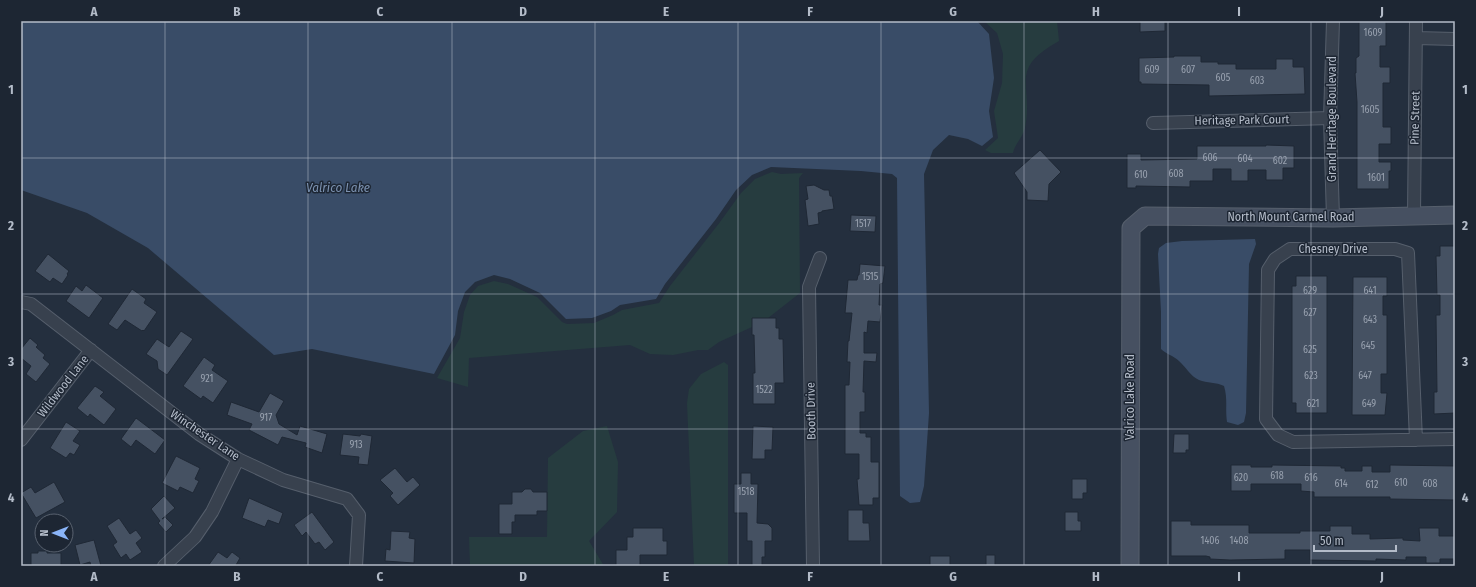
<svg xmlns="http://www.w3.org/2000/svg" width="1476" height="587" font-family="'Fira Sans Condensed',sans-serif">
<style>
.green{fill:#263c3f}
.water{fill:#394c67}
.building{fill:#455162;stroke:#1f2835}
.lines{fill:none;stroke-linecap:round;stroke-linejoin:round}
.street-casing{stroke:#565f6c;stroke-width:14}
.secondary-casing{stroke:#565f6c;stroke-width:19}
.street{stroke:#38414e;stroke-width:12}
.secondary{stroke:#465061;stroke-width:17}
.grid{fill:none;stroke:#b4bcc9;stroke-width:1;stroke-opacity:0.55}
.labels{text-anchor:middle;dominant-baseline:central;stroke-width:3;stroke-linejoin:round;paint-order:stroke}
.number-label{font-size:10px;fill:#98a1af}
.street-label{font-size:12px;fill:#b4bcc9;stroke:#1d2633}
.water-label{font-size:13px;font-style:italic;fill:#7c92b1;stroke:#1d2633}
.neatline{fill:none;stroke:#b4bcc9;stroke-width:1.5}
.grid-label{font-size:13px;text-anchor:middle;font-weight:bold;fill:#b4bcc9}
</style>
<rect width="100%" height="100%" fill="#242f3e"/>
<!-- green -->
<path class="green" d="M984 21H1057L1059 41C1007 70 1034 84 1025 128 1023 137 1015 144 1013 153H991L985 150 998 138 994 111 1002 83 1003 54 997 33Z
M772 172 781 174 803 173 799 178 800 293 763 322 719 342 708 350H698L673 355 650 354 630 345 469 358 468 387 437 378 460 338 464 312 470 295 478 286 494 281 508 284 537 297 562 322 567 324 594 323 613 315 622 310 659 303 670 286 720 222 741 193 755 179Z
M724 362 728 365V566H694L687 403 689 389 701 374Z
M607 426 618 462 617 512 589 541 604 566H470L469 537H547L548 458 583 431Z"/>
<!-- water -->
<path class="water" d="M21 21H977L989 34 994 78 989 111 993 137 982 146 968 139 949 135 933 150 924 174 929 413 924 486 920 502 910 503 900 496 897 178 892 174 861 171 771 167 752 175 736 190 716 219 665 284 656 299 620 305 611 311 592 318 566 319 540 293 510 279 494 275 475 282 465 292 458 311 455 335 434 374 312 349 274 355 148 248 87 213 21 190Z
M1255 239 1256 244 1249 264 1246 413 1244 422 1238 425 1227 422C1225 408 1228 399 1224 386 1216 382 1207 383 1199 380 1190 376 1186 367 1179 361 1174 356 1166 354 1161 349V312L1158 254 1159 248 1166 243 1182 241Z"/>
<!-- building -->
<path class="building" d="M1140 21H1165V31L1140 32Z
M1359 21H1386V46H1380V67H1390V83H1383V127H1391V144H1379V162H1391V171H1389V189H1357V102L1355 73H1356V58L1359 56Z
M1174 56H1201V62H1218V64H1236V69H1276V59H1293V67H1304L1305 94 1209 96V85L1141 84V82H1139V58L1174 57Z
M1266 145 1294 146V168H1283V180H1266V170H1248V181H1231V169H1213V181H1190V187L1136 186V188H1127V154H1141V160L1197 159V146H1266Z
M1040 150 1061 172 1049 184 1048 201 1027 200V192L1014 173Z
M814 185 824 190H829L830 196H832L834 209 822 211V212L818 213 819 224 808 226 805 200 808 199 806 186Z
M851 215 876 216 875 232 850 231Z
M1440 246H1455V413L1434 414V392H1437L1436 315H1440V295H1437L1436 256H1440Z
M48 254 69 271 67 274 68 275 62 284 53 278 50 282 35 271Z
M860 264 885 266 883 283 880 284 879 305H882L880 322 868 321 867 333 864 332V353H877L876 362 864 361 863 392H865V412H860V433H866V437H871V462H879V498H873V505H859L857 479H859V454H845V385H849L850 362H847L848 341H849L852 313H845L848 280H857L858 275H859Z
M1296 276H1327V413H1296V403H1292V286H1296Z
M1353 277H1387V296H1383V315H1387V374H1381V393H1387L1385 415H1352Z
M86 285 103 298 89 318 66 301 76 286 82 291Z
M132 289 146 299 144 303 157 312 144 331 143 330 142 331 125 320 117 330 108 324Z
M752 318H776V328H779V339H783L784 383H775V404H753V373H755L754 335H752Z
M181 331 193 339 167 375 158 369 157 361 146 354 157 339 169 347Z
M30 338 38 345 36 347 45 355 43 358 50 364 36 382 26 374 31 366 21 358V349Z
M204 357 215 365 212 370 228 381 213 403 203 396 201 399 183 386Z
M95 386 104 392 100 396 116 409 104 425 90 414 88 417 77 408Z
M270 393 284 401 276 415 279 424 297 435 300 426 327 434 322 453 305 447 306 443 282 437 278 445 249 430 252 424 227 415 231 402 259 412Z
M136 418 165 440 155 454 136 440 131 447 121 439Z
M66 422 80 431 73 441 80 445 74 455 70 453 66 458 50 448Z
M753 426 773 427 772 450H765V459H752Z
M343 434 360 436 361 434 372 436 368 465 358 464 359 457 340 455Z
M1174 434H1189V450H1186V453H1173Z
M176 456 200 468 195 479 199 481 193 493 180 487 178 491 162 483Z
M1231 465H1251V467H1272V465L1341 466V468H1345V471H1362V466H1372V472H1390V465L1455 466V500L1390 499V497H1314V492L1301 491V484H1251V491H1231Z
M395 468 407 482 413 477 420 485 398 505 390 496 393 493 380 480Z
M741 473H751V484H758L757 523 768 524 772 528V541H765V557H762V566H752V541H747V513H734V484H741Z
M1072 479H1087V493H1083V499H1072Z
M54 482 65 502 36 518 21 493 31 487 35 493Z
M525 489H531L533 492H547V511H537V515H515V522H512V534H499V504H512V492H522Z
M164 496 175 508 162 519 165 517 173 525 166 532 158 523 160 521 151 509Z
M249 498 283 513 279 524 268 520 265 527 242 518Z
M848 510H863V523H869L870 541H848Z
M312 512 334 542 325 550 319 542 315 544 306 532 302 536 294 525Z
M1065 512H1078V521H1081V531H1065Z
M119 518 130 534 136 530 142 538 136 543 142 552 130 560 126 554 121 558 113 545 117 542 107 526Z
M1171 521H1191V525H1249V533H1300V531H1330V526H1352V534H1370V539L1403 538V540L1420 541 1419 528H1439V536H1455V559H1440V563H1426V557H1406V560L1376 559V561L1310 560V550H1285V559L1230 560 1210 559V557L1206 556H1171Z
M633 528H663V541H667V555H640V566H616V550H627V537H633Z
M391 531 410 532 409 538 415 539 414 563 385 561 386 549 390 550Z
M94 540 101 566H91L90 562 80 565 75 545Z
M38 551H47V553H61V566H31V553H38Z
M218 552 227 558 232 552 240 558 236 565 238 566H208Z
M986 555H995V566H986Z
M930 556H950V566H930Z"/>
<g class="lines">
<!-- street casing -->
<g class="street-casing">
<path id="street" d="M1416 38 1455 39
M1153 123 1330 118
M1414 215 1416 21
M1333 218 1330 118 1333 21
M21 302 31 304 199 434 238 459 283 480 347 499 359 515 356 566
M21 440 91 350
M1416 440 1408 253 1395 249H1290L1275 259 1268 270 1266 419 1278 435 1293 442 1455 439
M164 566 195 537 212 512 238 459
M813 566 809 287 820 258"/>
</g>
<!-- secondary casing -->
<g class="secondary-casing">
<path id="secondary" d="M1130 566 1131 228 1145 216 1333 218 1455 215"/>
</g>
<!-- street -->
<use href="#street" class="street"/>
<!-- secondary -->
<use href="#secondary" class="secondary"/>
</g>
<!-- grid -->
<path class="grid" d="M165 21V566M308 21V566M452 21V566M595 21V566M738 21V566M881 21V566M1024 21V566M1168 21V566M1311 21V566M21 158H1455M21 294H1455M21 429H1455"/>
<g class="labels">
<!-- number labels -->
<g class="number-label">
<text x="1373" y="33">1609</text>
<text x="1152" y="70">609</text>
<text x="1188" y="70">607</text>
<text x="1223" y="78">605</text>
<text x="1257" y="81">603</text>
<text x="1370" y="110">1605</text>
<text x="1210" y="158">606</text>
<text x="1245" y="159">604</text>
<text x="1280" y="161">602</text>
<text x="1176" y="174">608</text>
<text x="1141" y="175">610</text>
<text x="1376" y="178">1601</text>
<text x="863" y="224">1517</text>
<text x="870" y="277">1515</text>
<text x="1310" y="291">629</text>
<text x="1370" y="291">641</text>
<text x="1310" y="313">627</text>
<text x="1370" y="320">643</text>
<text x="1368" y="346">645</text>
<text x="1310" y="350">625</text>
<text x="1311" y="376">623</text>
<text x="1365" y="376">647</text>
<text x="207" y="379">921</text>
<text x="764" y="390">1522</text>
<text x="1313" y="404">621</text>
<text x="1369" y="404">649</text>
<text x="266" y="418">917</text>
<text x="356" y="445">913</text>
<text x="1277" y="476">618</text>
<text x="1241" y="478">620</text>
<text x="1311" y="478">616</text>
<text x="1401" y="483">610</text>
<text x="1341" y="484">614</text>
<text x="1430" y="484">608</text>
<text x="1372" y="485">612</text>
<text x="746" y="492">1518</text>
<text x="1210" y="541">1406</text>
<text x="1239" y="541">1408</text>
</g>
<!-- street labels -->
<g class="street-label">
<text transform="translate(1415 118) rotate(-89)">Pine Street</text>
<text transform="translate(1332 119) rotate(-90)">Grand Heritage Boulevard</text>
<text transform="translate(1242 120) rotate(-1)">Heritage Park Court</text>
<text x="1291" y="217">North Mount Carmel Road</text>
<text x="1333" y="249">Chesney Drive</text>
<text transform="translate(63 386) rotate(-52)">Wildwood Lane</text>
<text transform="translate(1130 397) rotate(-90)">Valrico Lake Road</text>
<text transform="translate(811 411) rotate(-91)">Booth Drive</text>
<text transform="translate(205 435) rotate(34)">Winchester Lane</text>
</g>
<!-- water labels -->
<g class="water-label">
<text x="338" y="187">Valrico Lake</text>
</g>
</g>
<!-- border -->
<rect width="1476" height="587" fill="none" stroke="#1d2633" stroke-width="44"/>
<!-- north arrow -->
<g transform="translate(54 533) rotate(270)"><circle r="19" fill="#1d2633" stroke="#59626f"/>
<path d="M0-3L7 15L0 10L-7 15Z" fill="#8ab4f8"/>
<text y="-6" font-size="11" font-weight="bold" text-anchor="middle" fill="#b4bcc9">N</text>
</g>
<!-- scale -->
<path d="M1314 545v6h82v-6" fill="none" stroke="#b4bcc9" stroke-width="2"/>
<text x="1320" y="545" font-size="12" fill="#b4bcc9" stroke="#1d2633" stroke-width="3" paint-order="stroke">50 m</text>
<rect x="22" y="22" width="1432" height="543" class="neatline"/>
<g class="grid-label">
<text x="94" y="16">A</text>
<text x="237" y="16">B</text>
<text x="380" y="16">C</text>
<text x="523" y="16">D</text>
<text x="666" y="16">E</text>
<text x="810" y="16">F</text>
<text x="953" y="16">G</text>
<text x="1096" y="16">H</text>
<text x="1239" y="16">I</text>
<text x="1382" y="16">J</text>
<text x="11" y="94">1</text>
<text x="1465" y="94">1</text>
<text x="11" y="230">2</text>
<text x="1465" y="230">2</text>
<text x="11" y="366">3</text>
<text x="1465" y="366">3</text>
<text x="11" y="502">4</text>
<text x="1465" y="502">4</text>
<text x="94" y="581">A</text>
<text x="237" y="581">B</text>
<text x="380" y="581">C</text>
<text x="523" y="581">D</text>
<text x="666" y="581">E</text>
<text x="810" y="581">F</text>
<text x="953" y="581">G</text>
<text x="1096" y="581">H</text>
<text x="1239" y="581">I</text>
<text x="1382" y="581">J</text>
</g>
</svg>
